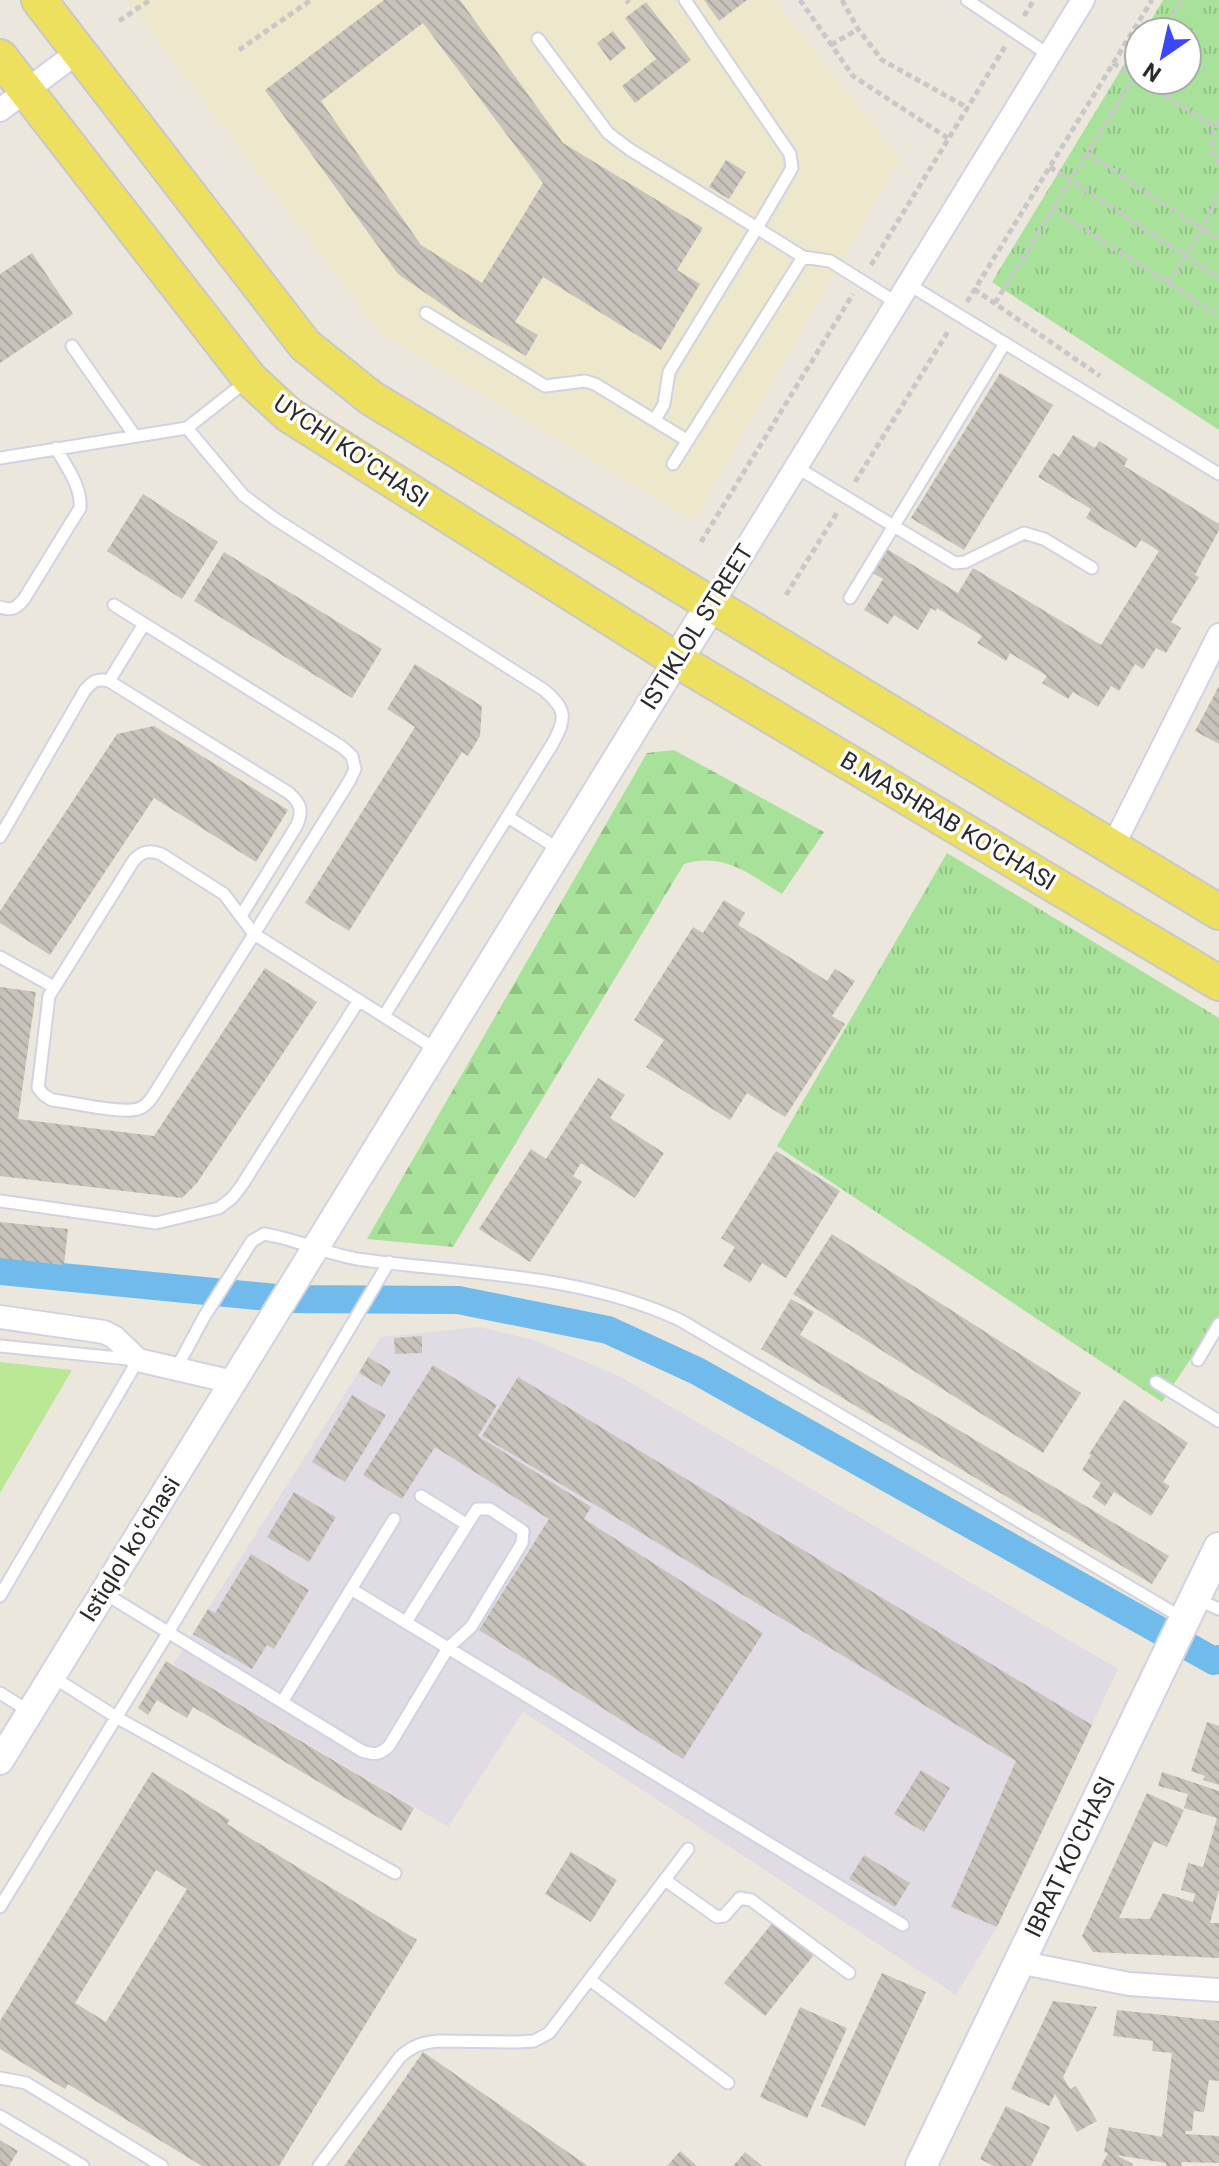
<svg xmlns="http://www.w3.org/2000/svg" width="1219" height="2166" font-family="Roboto,sans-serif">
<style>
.industrial{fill:#dfdce4}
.education{fill:#ede7cb}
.forest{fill:url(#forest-firs)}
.park{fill:url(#park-tufts)}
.pitch{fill:#bae895}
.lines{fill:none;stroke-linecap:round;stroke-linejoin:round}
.canal{stroke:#70baec;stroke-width:28}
.building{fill:url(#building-back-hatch);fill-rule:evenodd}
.service-casing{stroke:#d1d2e2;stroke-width:15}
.minor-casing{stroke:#d1d2e2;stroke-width:26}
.tertiary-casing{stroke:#d1d2e2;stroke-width:30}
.secondary-casing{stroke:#d1d2e2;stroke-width:34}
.primary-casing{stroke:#c8c8c8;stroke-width:38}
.path{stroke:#c8c8c8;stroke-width:5;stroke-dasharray:6 4;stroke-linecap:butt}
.service{stroke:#fff;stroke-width:11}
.minor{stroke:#fff;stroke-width:22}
.tertiary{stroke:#fff;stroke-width:26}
.secondary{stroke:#fff;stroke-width:30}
.primary{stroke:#eee05f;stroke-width:34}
.labels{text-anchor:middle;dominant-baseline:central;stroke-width:7;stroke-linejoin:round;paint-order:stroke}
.street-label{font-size:24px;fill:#2a2a2a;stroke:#fff}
</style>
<defs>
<pattern id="forest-firs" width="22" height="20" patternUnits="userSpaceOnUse" patternTransform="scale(2)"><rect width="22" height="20" fill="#a8e199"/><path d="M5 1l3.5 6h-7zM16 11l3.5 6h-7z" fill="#91c184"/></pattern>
<pattern id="park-tufts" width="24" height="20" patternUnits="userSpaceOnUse" patternTransform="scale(2)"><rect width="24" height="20" fill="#a8e199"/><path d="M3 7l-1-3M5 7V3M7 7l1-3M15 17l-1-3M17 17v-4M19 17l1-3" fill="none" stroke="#91c184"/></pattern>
<pattern id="building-back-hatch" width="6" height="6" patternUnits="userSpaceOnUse" patternTransform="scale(2)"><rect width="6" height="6" fill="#c7c3bb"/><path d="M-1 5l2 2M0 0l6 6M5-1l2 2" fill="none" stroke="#aba8a1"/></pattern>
</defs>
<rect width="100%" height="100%" fill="#ece7dc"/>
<!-- industrial -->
<path class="industrial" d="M479 1327 534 1340 619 1376 1118 1669 997 1927 956 1995 523 1712 448 1827 173 1664 381 1337Z"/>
<!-- education -->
<path class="education" d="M127 0H774L900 159 694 521 380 333Z"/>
<!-- forest -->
<path class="forest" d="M674 750 824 832 782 894C749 874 724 852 684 864L453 1247 367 1239 647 753Z"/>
<!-- park -->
<path class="park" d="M1163 0H1219V430L992 282 1139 40V80H1187V32H1144Z
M947 853 1219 1018V1316L1162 1402 777 1146Z"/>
<!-- pitch -->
<path class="pitch" d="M0 1362 72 1370 0 1493Z"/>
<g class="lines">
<!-- canal -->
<path class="canal" d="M0 1271 287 1299 458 1300 608 1330 697 1371 1214 1661 1219 1659"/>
</g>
<!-- building -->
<path class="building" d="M384 0H460L563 143 703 228 677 270 700 284 661 350 543 277 515 322 538 335 526 356 469 323 398 274 265 90ZM423 23 543 183 482 283 421 245 321 101Z
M704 0H747L719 21Z
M646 2 691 60 635 103 622 86 656 59 625 18Z
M613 31 626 48 610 61 597 43Z
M726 160 746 172 729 199 709 187Z
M32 253 73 314 0 363V274Z
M1000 373 1053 405 964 550 911 518Z
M1073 435 1095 448 1099 441 1128 459 1124 466 1219 524V530L1195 575 1199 577 1171 622 1181 628 1166 653 1156 648 1143 669 1135 664 1119 691 1111 686 1098 707 1073 692 1068 699 1042 683 1047 676 1010 653 1006 661 977 643 982 636 937 608 936 611 931 608 918 630 894 615 888 624 864 610 883 579 873 573 887 549 958 593 973 568 1101 645 1159 551 1141 540 1136 548 1086 518 1091 509 1038 477 1053 453 1059 457Z
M143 494 218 542 182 599 107 551Z
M224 552 382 649 352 698 194 601Z
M415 664 482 706 480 736 468 756 462 752 349 931 305 903 415 727 387 709Z
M1219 686V744L1195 731Z
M154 726 288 810 256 862 154 798 50 955 0 923V911L117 734Z
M724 900 745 913 738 925 827 981 835 969 855 981 832 1016 845 1024 785 1117 747 1093 730 1120 646 1067 664 1040 634 1020 693 927 703 933Z
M265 968 317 1002 197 1183 182 1198 0 1176V987L36 992 18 1119 154 1136Z
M598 1078 625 1095 610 1118 664 1153 635 1198 581 1163 573 1176 582 1182 530 1262 479 1229 531 1149 546 1159Z
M776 1151 840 1191 786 1278 762 1263 750 1283 723 1266 735 1247 721 1238Z
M0 1222 68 1229 64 1265 0 1258Z
M832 1234 1081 1393 1043 1453 793 1294Z
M791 1299 814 1312 800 1335 1169 1556 1152 1584 761 1349Z
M422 1336V1353L395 1354 394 1338Z
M368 1357 391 1371 382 1387 359 1373Z
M433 1365 497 1405 478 1436 591 1507 584 1519 763 1633 683 1759 479 1630 549 1519 435 1447 402 1499 363 1475Z
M518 1377 1092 1725 997 1927 951 1907 1016 1761 482 1436Z
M352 1395 386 1415 345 1482 312 1462Z
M1124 1400 1188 1443 1163 1482 1170 1486 1151 1516 1114 1492 1105 1506 1092 1497 1101 1483 1082 1470 1091 1455 1089 1454Z
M294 1492 336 1517 309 1562 267 1537Z
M251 1554 309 1590 274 1649 267 1645 252 1669 193 1634 208 1609 215 1613Z
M166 1661 414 1808 401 1831 193 1707 187 1718 157 1700 148 1715 138 1708Z
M1207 1722 1219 1726V1785L1203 1780 1205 1776 1191 1771Z
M921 1770 950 1788 924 1832 894 1814Z
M152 1772 230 1820 227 1824 417 1940 279 2166H202L68 2084 65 2089 0 2049V2021ZM156 1870 187 1889 106 2022 75 2003Z
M1162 1772 1219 1791V1889L1210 1923H1219V1958L1093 1952 1082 1936 1147 1793 1184 1810 1167 1847 1154 1841 1119 1918 1150 1919 1163 1893 1193 1902 1195 1894 1181 1890 1188 1863 1203 1867 1217 1818 1184 1808 1188 1794 1158 1786Z
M571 1852 617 1880 591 1922 545 1894Z
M864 1855 910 1883 895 1907 849 1879Z
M773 1922 814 1955 765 2016 724 1983Z
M882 1973 926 1992 865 2126 821 2106Z
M1053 2001 1097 2007 1063 2077 1070 2089 1076 2086 1097 2121 1077 2132 1055 2094 1049 2106 1011 2089Z
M800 2007 847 2028 807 2118 760 2097Z
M1117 2010 1219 2021V2081L1209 2080 1204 2112 1194 2111 1192 2131H1186L1185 2134 1219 2136V2163L1182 2162 1181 2166H1166V2163L1116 2155 1133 2164 1132 2166H1101L1108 2153 1104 2152 1109 2127 1162 2137 1172 2053 1152 2051 1153 2041 1113 2036Z
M423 2052 588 2166H344Z
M1006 2106 1050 2127 1031 2166H994L980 2159Z
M0 2140 18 2151 9 2166H0Z
M680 2151 697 2166H667Z
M745 2152 762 2166H733Z"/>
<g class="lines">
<!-- service casing -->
<g class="service-casing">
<path id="service" d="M685 0 790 154 792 168 757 228 803 257
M967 0 1049 55
M538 39 608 133 629 149 757 228 669 372 664 404 655 420
M908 284 1219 474
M426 313 545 386 585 381 595 384 688 441
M72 346 135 436
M187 428 243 495 275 519 544 690C566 709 567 717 553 743L384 1016
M0 458 187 428 248 380
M673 464 803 257 830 261 897 303
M796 467 955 563 965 562 1024 533 1044 539 1092 568
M850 598 1005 343
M114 605 342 747 352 756 355 769 350 780 153 1096C149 1102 145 1107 138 1109 121 1114 72 1102 52 1100L44 1095 38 1088 49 996 134 860C143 851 149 850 161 854L224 894 254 934 437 1050
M0 607C11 611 17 608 24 599L80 508C82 487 66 466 56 448
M109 681 144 624
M508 817 560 850
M0 837 85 690C93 681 97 678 109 681L289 793C301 804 303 810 297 825L241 916
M0 957 54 987
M0 1201 156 1223 219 1208 232 1198 242 1185 359 1000
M0 1346 138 1360 0 1596
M1198 1360 1219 1324
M176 1369 204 1317 252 1241 264 1234C298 1239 330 1256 364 1260 470 1274 581 1274 680 1320L1184 1619
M1156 1382 1219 1421
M421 1496 466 1524
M351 1589 903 1925
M104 1593 362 1751C374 1755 380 1755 389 1746L448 1648 471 1627 522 1543 523 1531 490 1509H477L406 1622
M1196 1599 1219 1609
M53 1677 116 1717 395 1873
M0 1693 30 1712
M282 1702 394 1519
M665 1880 717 1917 724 1916 740 1898 751 1900 849 1973
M0 1907 168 1633 389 1262
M590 1980 728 2083
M0 2078 26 2083 162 2166
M0 2116 83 2166
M319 2166 400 2057C412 2046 421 2043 438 2041L517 2042 534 2041 549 2033 688 1849"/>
</g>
<!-- minor casing -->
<g class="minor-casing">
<path id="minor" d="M0 110 78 52
M712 604 1083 0
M1112 848 1219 635
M0 1317 104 1332 114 1337 138 1360 233 1382
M1018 1962 1129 1984 1219 1990"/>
</g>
<!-- tertiary casing -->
<g class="tertiary-casing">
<path id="tertiary" d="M0 1761 677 660"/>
</g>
<!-- secondary casing -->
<g class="secondary-casing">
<path id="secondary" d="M677 660 712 604
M921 2166 1219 1548"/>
</g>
<!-- primary casing -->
<g class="primary-casing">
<path id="primary" d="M39 0 305 345 371 398 1219 912
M0 57 250 379 289 415 677 660 1219 983"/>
</g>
<!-- path -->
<path class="path" d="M627 0 629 3
M800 0 853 76 949 139
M842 0 858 29 882 60 968 108
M1024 16 1034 0
M119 21 150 0
M1162 32 1182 0
M831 45 858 29
M239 50 311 0
M1113 63 1135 77
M1140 80 1215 127
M1219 121C1210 134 1210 149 1219 163
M1087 153 1219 240
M1050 167 1219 278
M1052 208 1219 316
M871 265 1006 45
M1168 283 1202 229 1219 194
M974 289 1100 376
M967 302 1152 0
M995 303 1139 69
M855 482 949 330
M701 542 853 294
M786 595 838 511"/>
<!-- service -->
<use href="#service" class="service"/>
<!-- minor -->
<use href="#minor" class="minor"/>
<!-- tertiary -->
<use href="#tertiary" class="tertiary"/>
<!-- secondary -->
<use href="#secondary" class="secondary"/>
<!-- primary -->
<use href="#primary" class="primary"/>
</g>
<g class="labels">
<!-- street labels -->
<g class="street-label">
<text transform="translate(351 451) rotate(34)">UYCHI KO’CHASI</text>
<text transform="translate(697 627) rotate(-58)">ISTIKLOL STREET</text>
<text transform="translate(948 821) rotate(31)">B.MASHRAB KO'CHASI</text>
<text transform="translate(130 1549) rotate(-58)">Istiqlol koʻchasi</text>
<text transform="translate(1070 1857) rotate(-64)">IBRAT KO'CHASI</text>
</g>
</g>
<!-- north arrow -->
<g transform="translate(1163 56) rotate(214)"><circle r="38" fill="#ffffff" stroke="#aaaaaa" stroke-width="2"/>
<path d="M0-6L14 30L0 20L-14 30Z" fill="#3e47f6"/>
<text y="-12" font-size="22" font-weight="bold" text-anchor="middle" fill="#2a2a2a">N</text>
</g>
</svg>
